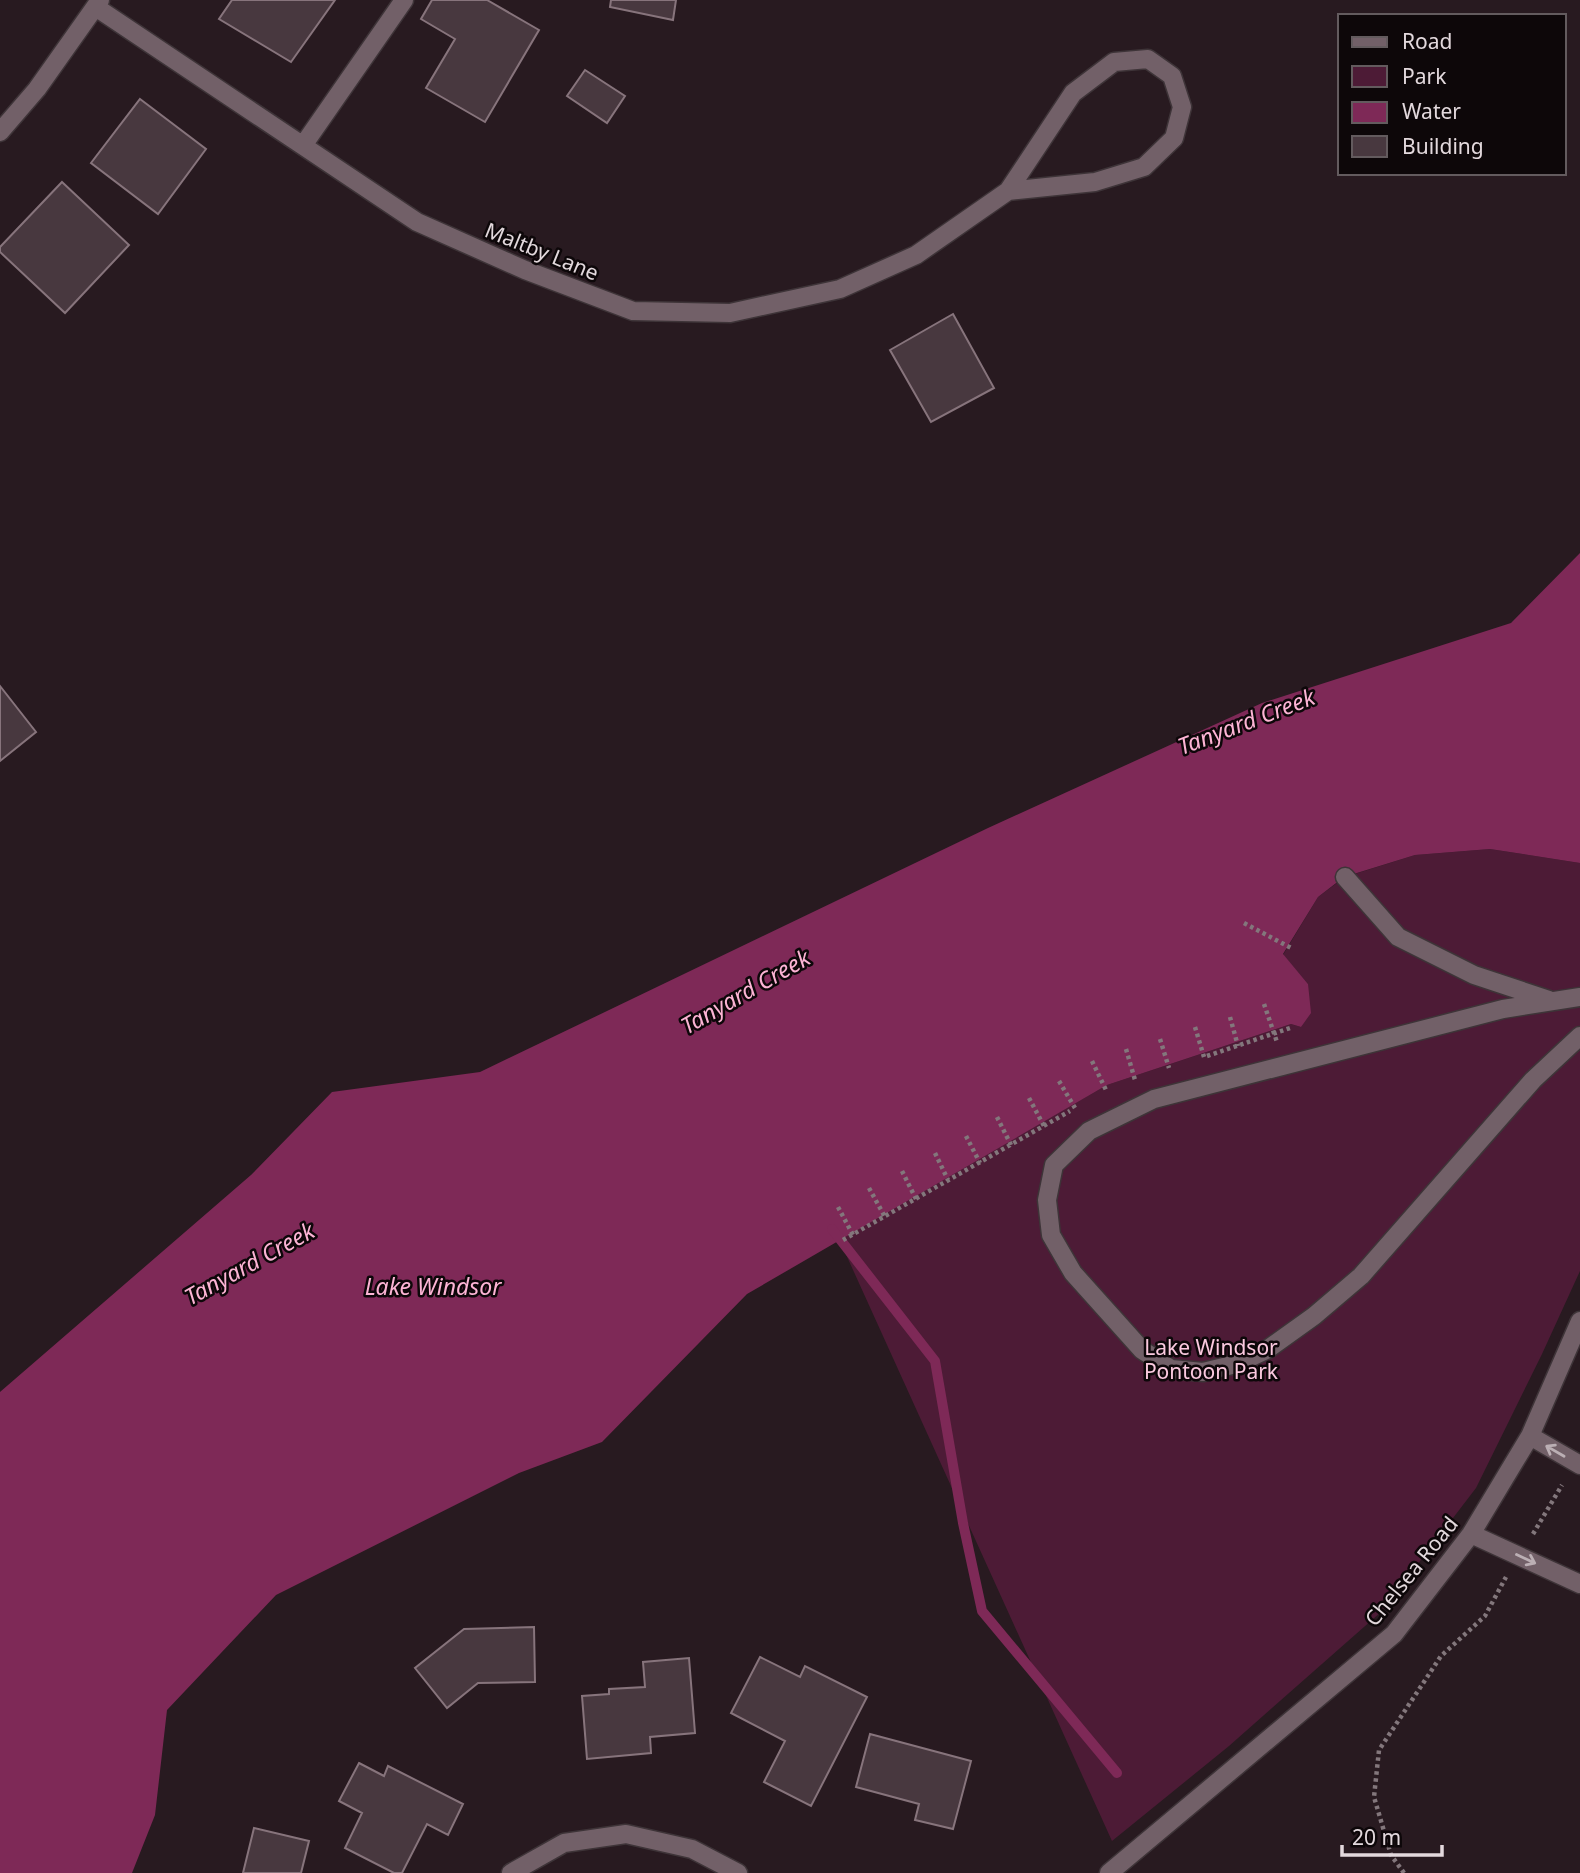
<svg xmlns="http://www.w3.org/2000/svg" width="1580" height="1873" font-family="'Noto Sans',sans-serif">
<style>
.green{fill:#4d1b36}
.water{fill:#7e2957}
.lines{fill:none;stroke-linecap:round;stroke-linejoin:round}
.stream{stroke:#7e2957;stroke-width:10}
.building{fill:#48383f;stroke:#87747c;stroke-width:2}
.minor-casing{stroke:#3e3438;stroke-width:21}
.path{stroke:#83777c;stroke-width:4.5;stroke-dasharray:3.5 3.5;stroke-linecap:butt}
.minor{stroke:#726068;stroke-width:18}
.oneway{stroke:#bbafb4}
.labels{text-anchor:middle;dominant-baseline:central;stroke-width:5;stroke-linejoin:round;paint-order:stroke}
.street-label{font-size:21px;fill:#e3d9dd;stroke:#0d0709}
.park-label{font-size:21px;fill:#fbc9df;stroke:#0d0709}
.water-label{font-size:23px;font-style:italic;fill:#fdb4d5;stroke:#0d0709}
</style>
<rect width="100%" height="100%" fill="#281a20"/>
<!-- green -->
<path class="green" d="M1490 849 1580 863V1271L1542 1354 1476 1488 1381 1612 1229 1746 1112 1841 839 1239 1107 1085 1291 1024 1301 1027 1308 984 1283 955 1318 897 1345 877 1415 855Z"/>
<!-- water -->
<path class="water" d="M1580 553V863L1490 849 1415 855 1344 877 1318 897 1283 954 1308 984 1311 1013 1301 1027 1291 1024 1107 1085 747 1294 602 1442 519 1473 276 1595 167 1710 155 1815 132 1873H0V1392L251 1175 332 1092 480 1072 988 828 1262 703 1511 623Z"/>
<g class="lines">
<!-- stream -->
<path class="stream" d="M832 1229 935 1361 963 1523 982 1611 1117 1773"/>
</g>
<!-- building -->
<path class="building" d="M232 0H335L291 62 219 19Z
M432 0H487L539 30 485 122 426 88 455 39 421 19Z
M611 0H676L673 20 610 7Z
M585 70 625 96 607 123 567 96Z
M140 99 206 149 158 214 91 163Z
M62 182 129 245 65 313 0 252V247Z
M953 314 994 388 931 422 890 350Z
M0 686 36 732 0 761Z
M534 1627 535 1682 478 1683 447 1708 415 1668 464 1629Z
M760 1657 800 1677 805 1666 867 1697 811 1806 764 1782 785 1741 731 1713Z
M689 1658 695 1733 650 1737 651 1753 587 1759 582 1696 609 1694V1689L645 1687 643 1662Z
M870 1734 971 1761 953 1829 915 1820 919 1804 856 1787Z
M359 1763 384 1776 388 1766 463 1804 448 1835 427 1824 402 1873H394L345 1848 362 1813 339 1801Z
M254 1828 309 1841 301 1873H243Z"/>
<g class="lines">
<!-- minor casing -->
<g class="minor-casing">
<path id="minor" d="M97 8 417 222 525 270 633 311 730 313 840 289 916 255 1008 191 1095 182 1144 167 1174 138 1182 107 1172 76 1148 59 1114 62 1073 93 1008 191
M0 132 37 89 100 0
M304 144 404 0
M1345 877 1398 937 1474 975 1549 1000
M1580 997 1503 1009 1154 1099 1089 1131 1054 1165 1047 1200 1051 1235 1073 1273 1142 1350 1171 1369 1203 1372 1236 1364 1268 1349 1314 1316 1361 1276 1533 1080 1580 1036
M1530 1436 1580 1465
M1471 1534 1580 1584
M511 1873 564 1843 626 1834 692 1849 738 1873
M1109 1873 1394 1634 1471 1534 1530 1436 1580 1321"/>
</g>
<!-- path -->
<path class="path" d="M1244 923 1293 949
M1264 1004 1277 1042
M1230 1017 1238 1046
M1195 1027 1204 1057
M1160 1039 1169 1068
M1126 1049 1135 1080
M1207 1056 1293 1027
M1092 1061 1106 1090
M1059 1081 1075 1108
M1029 1098 1044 1126
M997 1117 1011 1145
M966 1136 980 1163
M935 1153 948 1180
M902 1171 916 1199
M869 1188 885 1217
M838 1207 853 1235
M843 1240 1070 1111
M1533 1534 1562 1485
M1404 1873 1391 1855 1374 1797 1379 1750 1441 1656 1485 1616 1506 1577"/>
<!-- minor -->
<use href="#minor" class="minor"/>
</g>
<!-- one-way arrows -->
<defs><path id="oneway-shaft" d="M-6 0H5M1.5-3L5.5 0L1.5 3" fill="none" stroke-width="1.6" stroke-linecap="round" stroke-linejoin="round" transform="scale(1.75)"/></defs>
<g class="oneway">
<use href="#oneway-shaft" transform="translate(1555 1451) rotate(-150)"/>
<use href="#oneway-shaft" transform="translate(1526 1559) rotate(25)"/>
</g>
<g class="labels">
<!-- street labels -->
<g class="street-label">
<text transform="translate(542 251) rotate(22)">Maltby Lane</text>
<text transform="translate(1411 1571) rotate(-51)">Chelsea Road</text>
</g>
<!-- park labels -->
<g class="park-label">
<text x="1211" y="1347">Lake Windsor<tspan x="1211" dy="24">Pontoon Park</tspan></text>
</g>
<!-- water labels -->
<g class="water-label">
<text transform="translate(1246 721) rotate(-21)">Tanyard Creek</text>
<text transform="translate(745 991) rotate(-30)">Tanyard Creek</text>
<text transform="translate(249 1263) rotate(-29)">Tanyard Creek</text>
<text x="433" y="1286">Lake Windsor</text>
</g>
</g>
<!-- legend -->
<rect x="1338" y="14" width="228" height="161" fill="#0d0709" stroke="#635b5e" stroke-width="2"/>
<rect x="1352" y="37" width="35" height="10" fill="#726068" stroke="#635b5e" stroke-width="2"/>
<text x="1402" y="49" font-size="21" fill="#e3d9dd">Road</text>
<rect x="1352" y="66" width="35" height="21" fill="#4d1b36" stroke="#635b5e" stroke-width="2"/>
<text x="1402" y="84" font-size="21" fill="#e3d9dd">Park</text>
<rect x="1352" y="102" width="35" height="21" fill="#7e2957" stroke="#635b5e" stroke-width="2"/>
<text x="1402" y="119" font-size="21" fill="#e3d9dd">Water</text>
<rect x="1352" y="136" width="35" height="21" fill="#48383f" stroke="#635b5e" stroke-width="2"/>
<text x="1402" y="154" font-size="21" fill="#e3d9dd">Building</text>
<!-- scale -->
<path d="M1342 1845v10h100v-10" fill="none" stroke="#e3d9dd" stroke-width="3.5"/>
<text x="1352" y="1845" font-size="21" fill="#e3d9dd" stroke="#0d0709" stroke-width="5" paint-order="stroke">20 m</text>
</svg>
